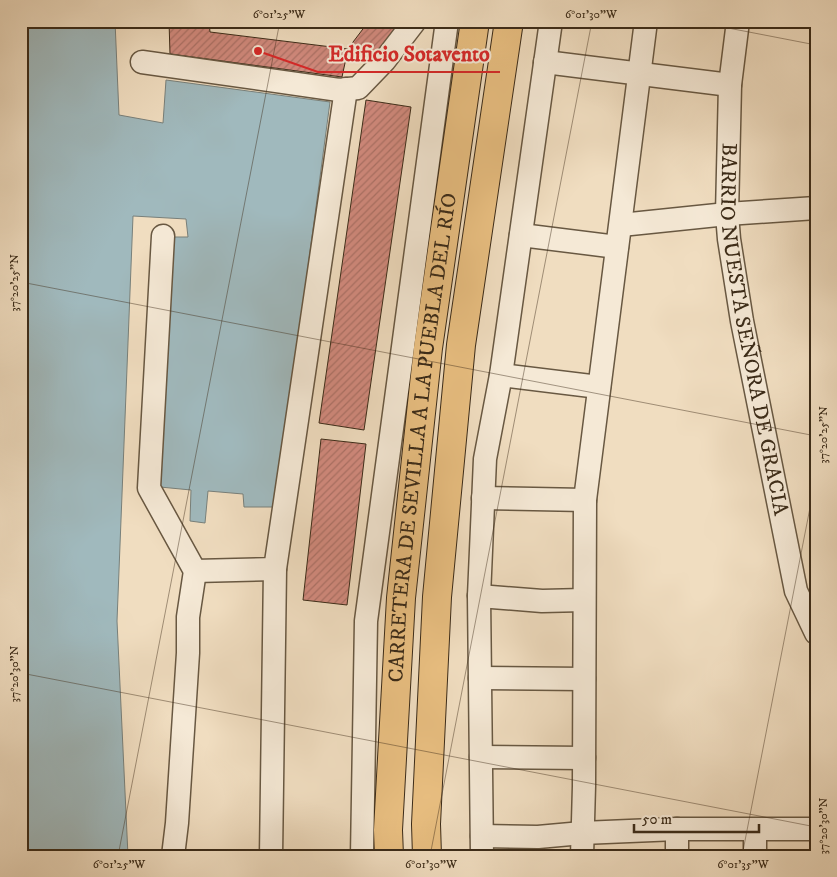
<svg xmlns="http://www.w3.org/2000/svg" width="837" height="877" font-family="'IM FELL DW Pica',serif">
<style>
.water{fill:#a0b9bd;stroke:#78807b}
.building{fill:url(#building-hatch);stroke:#3b2b18}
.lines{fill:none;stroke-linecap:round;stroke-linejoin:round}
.minor-casing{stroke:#685842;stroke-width:25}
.major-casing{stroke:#3b2b18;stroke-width:30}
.minor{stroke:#f5e9d6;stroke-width:22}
.major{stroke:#e8be80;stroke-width:28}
.ticks{fill:none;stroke:#3b2b18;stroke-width:1;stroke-opacity:0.45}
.labels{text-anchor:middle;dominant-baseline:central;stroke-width:4;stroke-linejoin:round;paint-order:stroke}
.street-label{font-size:21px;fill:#3b2b18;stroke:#f5e9d6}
.leader{fill:none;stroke:#d62828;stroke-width:2}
.callout-dot{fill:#d62828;stroke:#f5e9d6;stroke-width:2}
.callout-label{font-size:22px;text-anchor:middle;font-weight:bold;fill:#d62828;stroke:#f5e9d6;stroke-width:4;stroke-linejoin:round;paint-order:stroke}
.neatline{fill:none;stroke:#3b2b18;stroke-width:2}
.ticks-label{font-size:12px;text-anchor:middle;fill:#3b2b18}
</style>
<defs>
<pattern id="building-hatch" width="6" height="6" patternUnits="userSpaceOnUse" patternTransform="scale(1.25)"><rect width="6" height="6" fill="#d28a7e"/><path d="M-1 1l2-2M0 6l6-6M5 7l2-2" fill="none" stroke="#ac7166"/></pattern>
</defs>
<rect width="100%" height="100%" fill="#f0ddc0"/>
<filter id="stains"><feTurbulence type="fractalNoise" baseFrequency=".004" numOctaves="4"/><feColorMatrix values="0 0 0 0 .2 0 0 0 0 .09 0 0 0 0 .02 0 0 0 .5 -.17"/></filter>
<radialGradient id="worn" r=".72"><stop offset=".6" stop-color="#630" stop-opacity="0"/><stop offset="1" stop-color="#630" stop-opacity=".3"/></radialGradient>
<!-- water -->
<path class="water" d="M21 21H115L119 115 163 123 166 80 330 102 276 507H244L243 494 208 491 205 523 190 521 191 490 160 487 171 237H188L186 219 133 216 117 621 128 856H21Z"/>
<!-- building -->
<path class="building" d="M169 21H209L210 32 348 49 342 77 170 54Z
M369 21H407L373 63 350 46Z
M366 100 411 107 364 430 319 423Z
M321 439 366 444 347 605 303 600Z"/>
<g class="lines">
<!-- minor casing -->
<g class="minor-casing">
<g id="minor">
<path id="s1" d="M738 21 730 85 727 214 729 239 742 321 796 591 816 633"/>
<path d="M142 62 339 90 358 88 385 60 415 21"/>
<path d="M545 62 730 85"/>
<path d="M621 225 727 214 816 208"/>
<path d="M521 235 617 247"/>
<path d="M163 236 149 488 195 571 188 617V653L177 823 173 856"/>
<path d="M501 375 599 387"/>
<path d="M483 498 585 500"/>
<path d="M195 571 275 569 346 89"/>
<path d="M479 596 542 601 584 600"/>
<path d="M480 678 584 679"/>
<path d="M481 757 584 758"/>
<path d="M677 829V856"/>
<path d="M755 830V856"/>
<path d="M482 836 538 837 582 833 677 829H816"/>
<path d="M271 856 275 569"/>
<path d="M362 856 366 621 447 21"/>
<path d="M482 856 479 596 485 459 501 375 551 21"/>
<path d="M582 856 584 786 585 500 646 21"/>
</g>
</g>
<!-- major casing -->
<g class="major-casing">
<g id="major">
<path id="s2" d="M389 856 388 830 401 598 428 348 475 21"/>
<path d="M427 856 426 824 437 597 461 345 509 21"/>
</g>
</g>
<!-- minor -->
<use href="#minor" class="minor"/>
<!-- major -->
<use href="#major" class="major"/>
</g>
<!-- ticks -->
<path class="ticks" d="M692 21 816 45M21 282 816 436M21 673 816 827M118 856 280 21M430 856 592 21M742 856 816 477"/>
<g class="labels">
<!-- street labels -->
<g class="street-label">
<text stroke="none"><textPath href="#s1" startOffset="311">BARRIO NUESTA SEÑORA DE GRACIA</textPath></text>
<text stroke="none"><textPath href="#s2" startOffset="420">CARRETERA DE SEVILLA A LA PUEBLA DEL RÍO</textPath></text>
</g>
</g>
<!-- callouts -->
<path class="leader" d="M258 51L318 72H500"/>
<circle class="callout-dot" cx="258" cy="51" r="5"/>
<g class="callout-label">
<text x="409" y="61">Edificio Sotavento</text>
</g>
<!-- margin -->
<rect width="837" height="877" fill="none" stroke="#f0ddc0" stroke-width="55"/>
<!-- scale -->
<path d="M634 824v8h125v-8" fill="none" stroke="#3b2b18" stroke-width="2.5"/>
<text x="642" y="824" font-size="15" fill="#3b2b18" stroke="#f5e9d6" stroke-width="4" paint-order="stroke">50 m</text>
<rect x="28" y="28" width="782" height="822" class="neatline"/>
<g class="ticks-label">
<text x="279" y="18">6°01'25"W</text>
<text x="591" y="18">6°01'30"W</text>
<text transform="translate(14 283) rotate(-90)" y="4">37°20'25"N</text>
<text transform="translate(823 435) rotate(-90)" y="4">37°20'25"N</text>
<text transform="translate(14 674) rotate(-90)" y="4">37°20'30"N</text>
<text transform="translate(823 826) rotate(-90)" y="4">37°20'30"N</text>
<text x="119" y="868">6°01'25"W</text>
<text x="431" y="868">6°01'30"W</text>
<text x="743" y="868">6°01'35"W</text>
</g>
<rect width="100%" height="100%" filter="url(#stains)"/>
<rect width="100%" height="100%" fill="url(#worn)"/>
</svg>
